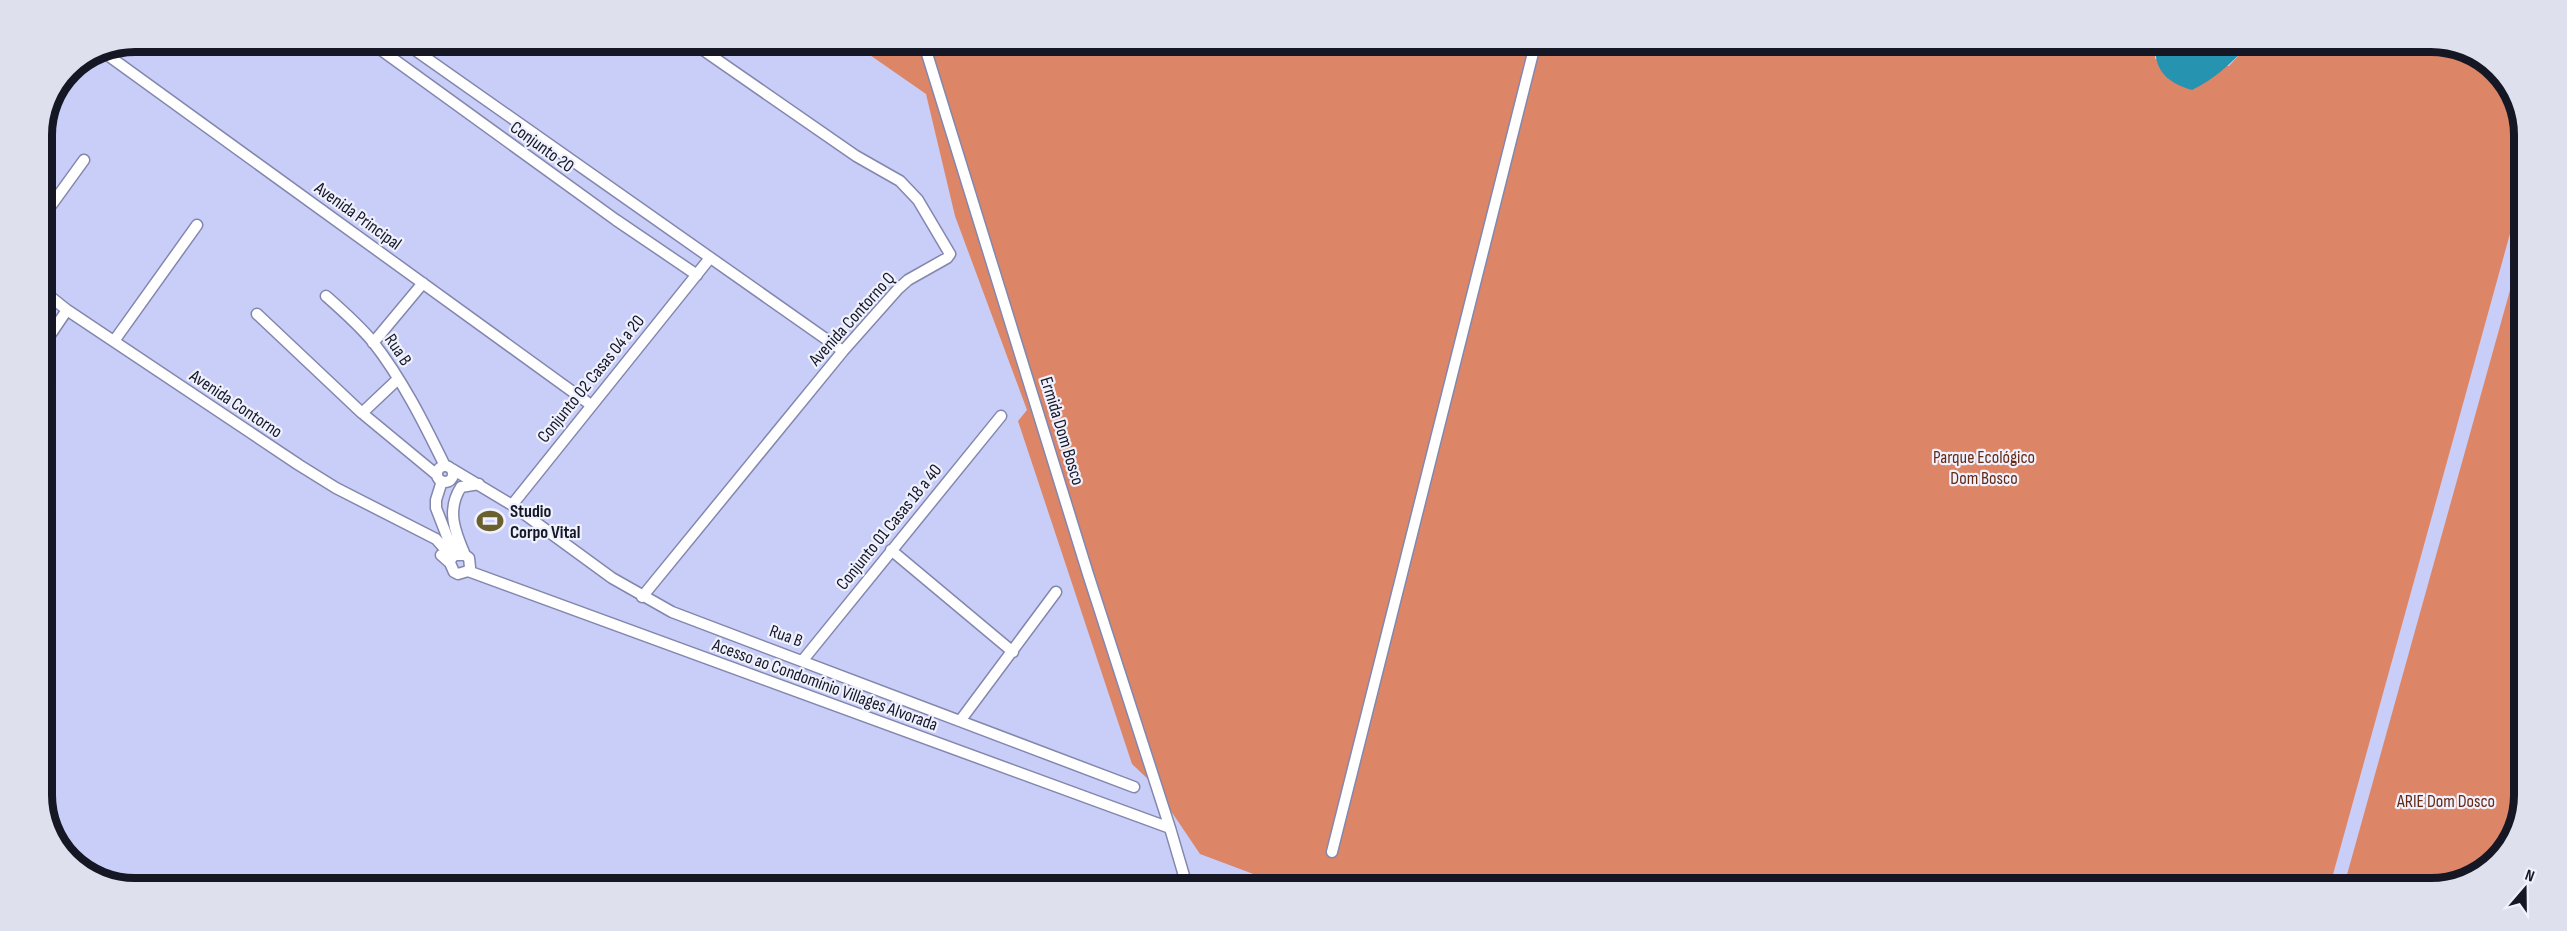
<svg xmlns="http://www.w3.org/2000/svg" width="2567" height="931" font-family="'Sofia Sans Condensed',sans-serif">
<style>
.green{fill:#dd8667}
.water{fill:#2693b0}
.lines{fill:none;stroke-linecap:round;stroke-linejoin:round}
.street-casing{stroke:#8387ae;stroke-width:13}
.street{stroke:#fff;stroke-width:10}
.labels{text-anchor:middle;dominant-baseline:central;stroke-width:4.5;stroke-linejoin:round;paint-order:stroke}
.street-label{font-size:18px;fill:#151725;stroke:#f0f1fe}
.park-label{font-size:18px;fill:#662911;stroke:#f0f1fe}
.poi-label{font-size:18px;font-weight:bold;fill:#151725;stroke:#f0f1fe;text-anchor:start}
.rim{fill:none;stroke:#151725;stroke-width:8}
</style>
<rect width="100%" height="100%" fill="#c9cef8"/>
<!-- green -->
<path class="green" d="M854 44 2155 46V59L2229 66 2247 46 2463 48 2506 78 2525 129 2524 183 2329 889 1288 887 1200 854 1152 783 1132 764 1018 421 1027 410 955 216 926 94Z
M2524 240 2520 825 2488 870 2432 889H2343Z"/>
<!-- water -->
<path class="water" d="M2155 46H2247C2230 65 2214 79 2192 90 2169 83 2155 73 2155 46Z"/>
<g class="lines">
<!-- street casing -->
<g class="street-casing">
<path id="street" d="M370 42 616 220 697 275
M405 43 843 351
M924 44 1088 574 1170 828 1187 886
M106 54 591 405
M42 218 84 160
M42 290 67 310 299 465 336 488 436 539 452 557
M326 296C343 311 359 325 373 342 402 379 424 423 445 466
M257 314 362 413 437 475
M114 341 197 225
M373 343 423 283
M42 347 67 310
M362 413 398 379
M437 474a8 8 0 1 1 16 0a8 8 0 1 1-16 0Z
M452 469 512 505 612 578 672 612 1134 787
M442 481 436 500V508L453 552
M512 505 710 258
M891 550 1013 652
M441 555 450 563 454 572 458 574 468 571 470 567 469 558 465 555H454L450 561
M465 555C455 532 446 510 461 487L479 484
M468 571 1170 828
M642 597 843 351 898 289 908 280 947 258 950 254 918 200 900 181 856 156 693 43
M803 660 1001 416
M960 721 1056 592
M1332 852 1535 45"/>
</g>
<!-- street -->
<use href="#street" class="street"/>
</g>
<!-- icons -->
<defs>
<g id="stadium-bare" transform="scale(2.07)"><path d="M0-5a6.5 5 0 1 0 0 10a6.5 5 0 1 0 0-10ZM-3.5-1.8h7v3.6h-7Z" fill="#69602d" stroke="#f0f1fe" stroke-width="2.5" paint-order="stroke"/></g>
</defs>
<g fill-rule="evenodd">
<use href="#stadium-bare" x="490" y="521"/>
</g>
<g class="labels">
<!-- street labels -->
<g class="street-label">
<text transform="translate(542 147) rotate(36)">Conjunto 20</text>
<text transform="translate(358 216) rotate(36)">Avenida Principal</text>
<text transform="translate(852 319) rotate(-48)">Avenida Contorno Q</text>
<text transform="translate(398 350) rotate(56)">Rua B</text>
<text transform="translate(591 379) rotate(-51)">Conjunto 02 Casas 04 a 20</text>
<text transform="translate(236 404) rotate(34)">Avenida Contorno</text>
<text transform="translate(1062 431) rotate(73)">Ermida Dom Bosco</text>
<text transform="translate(889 527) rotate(-51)">Conjunto 01 Casas 18 a 40</text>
<text transform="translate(786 636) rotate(20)">Rua B</text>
<text transform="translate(825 685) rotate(20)">Acesso ao Condomínio Villages Alvorada</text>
</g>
<!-- park labels -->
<g class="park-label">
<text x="1984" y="457">Parque Ecológico<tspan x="1984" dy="21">Dom Bosco</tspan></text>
<text x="2446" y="801">ARIE Dom Dosco</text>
</g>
<!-- poi labels -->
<g class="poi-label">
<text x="510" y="511">Studio<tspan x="510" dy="21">Corpo Vital</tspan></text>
</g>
</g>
<!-- crop -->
<path d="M0 0H2567V931H0ZM135 52H2431A83 83 0 0 1 2514 135V795A83 83 0 0 1 2431 878H135A83 83 0 0 1 52 795V135A83 83 0 0 1 135 52Z" fill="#dee0ed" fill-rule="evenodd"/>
<path class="rim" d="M135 52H2431A83 83 0 0 1 2514 135V795A83 83 0 0 1 2431 878H135A83 83 0 0 1 52 795V135A83 83 0 0 1 135 52Z"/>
<!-- north arrow -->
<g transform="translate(2525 889) rotate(20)" stroke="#f0f1fe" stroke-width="4.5" paint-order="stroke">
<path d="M0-4.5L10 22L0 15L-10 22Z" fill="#151725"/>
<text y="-9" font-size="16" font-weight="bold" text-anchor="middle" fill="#151725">N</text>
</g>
</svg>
